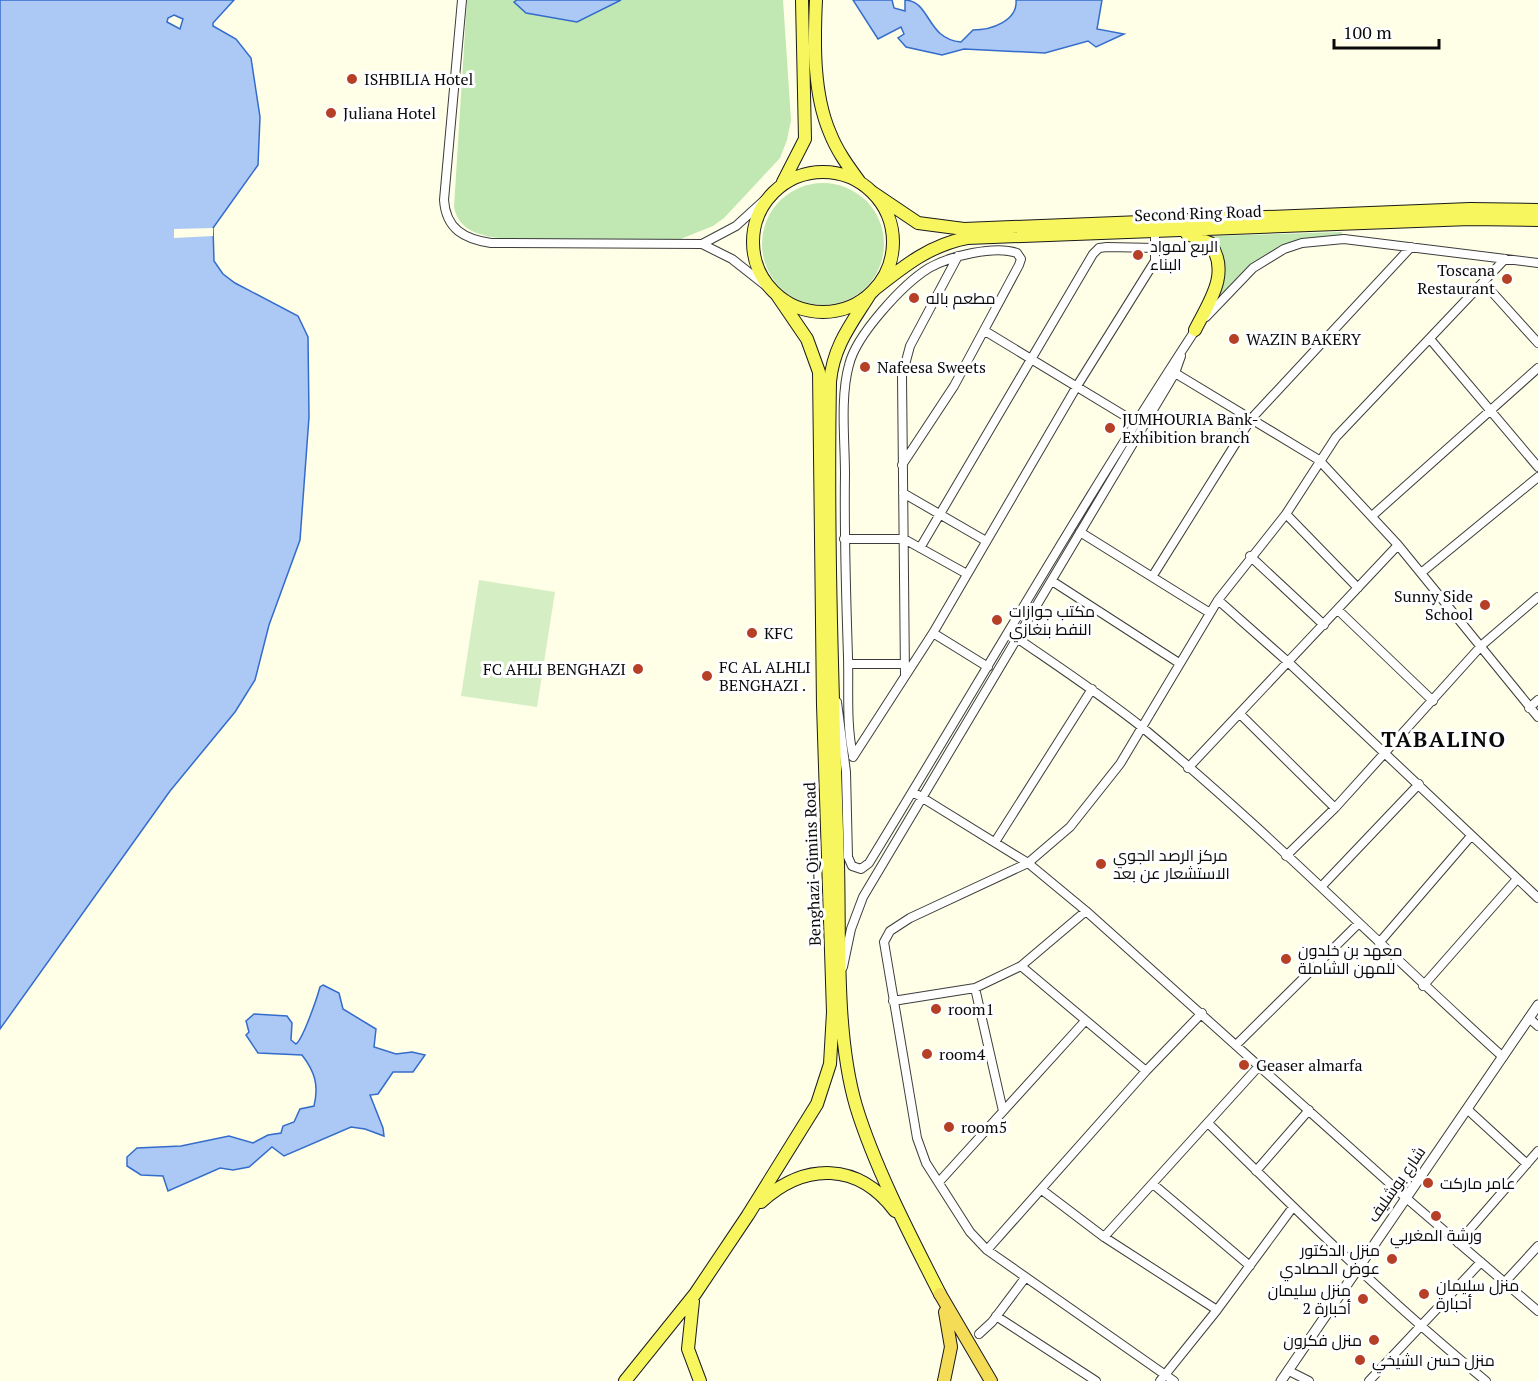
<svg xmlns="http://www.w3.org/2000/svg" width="1538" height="1381" font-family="'PT Serif',Cairo,serif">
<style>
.green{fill:#c1e7b2}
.pitch{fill:#d6eec4}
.water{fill:#acc9f5;stroke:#346ccb;stroke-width:1.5;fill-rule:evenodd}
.pier{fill:#feffe6}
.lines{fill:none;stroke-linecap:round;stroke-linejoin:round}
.minor-casing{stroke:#3d3d3d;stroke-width:10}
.tertiary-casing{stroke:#3d3d3d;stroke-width:11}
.primary-casing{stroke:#1b1b1b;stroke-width:14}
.trunk-casing{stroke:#1b1b1b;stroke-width:14}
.minor{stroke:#fff;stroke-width:8}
.tertiary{stroke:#fff;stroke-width:9}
.primary{stroke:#f7f65e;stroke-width:12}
.trunk{stroke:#f5dc57;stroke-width:12}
.poi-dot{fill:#b64025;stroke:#fff;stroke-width:2}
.labels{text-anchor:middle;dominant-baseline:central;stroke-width:6;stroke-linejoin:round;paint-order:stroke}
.poi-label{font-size:16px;fill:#0a0a0a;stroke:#fff;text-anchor:start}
.street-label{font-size:16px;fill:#0a0a0a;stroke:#fff}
.district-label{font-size:22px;font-weight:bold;letter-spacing:1.5px;fill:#0a0a0a;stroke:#fff}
</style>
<rect width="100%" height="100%" fill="#feffe6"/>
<!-- green -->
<path class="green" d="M467 0H783L791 120 787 140 780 158 724 218 713 226 678 240 509 239C487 237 459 234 454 207Z
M762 244a61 61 0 1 1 122 0a61 61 0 1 1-122 0Z
M1342 232V236C1279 240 1262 250 1220 296L1225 273 1223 257 1211 236Z"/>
<!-- pitch -->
<path class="pitch" d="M479 580 555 592 537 707 461 696Z"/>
<!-- water -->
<path class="water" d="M0 0H234L213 23V26L236 39 251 58 260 117 258 165 213 228 214 261 223 274 235 283 298 316 308 337 309 417 300 540 269 625 255 680 235 712 170 791 0 1029ZM174 15 183 19 180 29 167 22 168 18Z
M517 0H621L577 22 526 13 514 2Z
M853 0H892L894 8 905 11V0C931 1 926 39 961 42L973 30C991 30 1018 21 1016 0H1102L1097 29 1124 34 1096 47 1088 41 1045 53 964 49 942 55 906 47 898 38 904 34 901 27 878 39Z
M323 985 339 993 343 1009 376 1029 374 1047 396 1054 412 1052 425 1055 413 1072H393L378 1094 370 1095 383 1128 384 1136 365 1129 351 1127 284 1156 272 1147 249 1167 233 1170 220 1168 168 1191 163 1176 141 1175 127 1166V1157L137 1148 181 1146 229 1136 253 1143 268 1135 281 1133 283 1126 294 1122 300 1109 314 1106C319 1085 315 1072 302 1055L258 1053 246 1035 249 1032 246 1021 254 1014 287 1016 292 1023 291 1040 296 1044C303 1039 317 998 320 987Z"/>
<!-- pier -->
<path class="pier" d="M213 228V236L174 238V229Z"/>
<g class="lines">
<!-- minor casing -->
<g class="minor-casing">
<path id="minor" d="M462 0 444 200C446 229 464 239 491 243L702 244 732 259 771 290
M702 244 736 226 770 195
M1483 282 1538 343
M1206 317 1253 268 1284 249 1302 243 1344 239 1538 263
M985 331 1135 422
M1430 339 1538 467
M1175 373 1319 460 1398 545 1538 717
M903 493 986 541
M1286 514 1358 588
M1372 516 1538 368
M1080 532 1210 613
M844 539H904L967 574
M920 548 1093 254 1099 248 1107 247 1156 248
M1250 556 1324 625
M1421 573 1538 477
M1152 577 1251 419 1411 247
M1052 581 1179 663
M1218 600 1287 661 1538 898
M1338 610 1433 701
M933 633 988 667
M1017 638C1059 667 1103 696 1143 728 1268 831 1382 948 1503 1057
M848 664H905
M905 676 902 376 910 346 958 256
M837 702 846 772 848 857 852 866 861 869 869 863C978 685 1082 503 1196 329
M1529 708 1538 700
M1241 715 1335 808
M853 756C846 724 849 689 848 657 846 596 844 535 845 474 845 441 840 397 849 365 856 335 903 284 929 268 950 256 995 245 1017 253L1021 259 1019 265 954 386 902 465
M853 757 933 633 1077 386 1155 261V231
M1188 768 1398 545
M913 792 1028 863 1086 911 1405 1197 1538 1311
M995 842 1092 689
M1286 856 1335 808 1482 645 1538 597
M1321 887 1419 784
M1379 943 1471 836
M1021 966 1146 1071
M843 967 851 929 863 897 1175 373 1181 356
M1423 986 1517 879
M975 988 1003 1111
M893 1001 975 988 1021 966 1086 911
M1529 1018 1538 1026
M1236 1045 1359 923
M1467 1109 1527 1164
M1208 1123C1298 1212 1388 1301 1486 1381
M1256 1171 1309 1110
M939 1182 1085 1021
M1153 1184 1250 1266
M1042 1190 1104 1237 1217 1310
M1104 1237 1259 1066
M1458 1243 1538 1151
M987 1250 1146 1071 1202 1013
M1504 1283 1538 1246
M996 1316 1096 1381
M979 1334 992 1322 1025 1278
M1289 1371 1309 1381
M1160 1381 1217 1310 1293 1207
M1174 1381 987 1250 970 1232 926 1163 917 1138 884 942 890 931 910 918 1028 863 1070 827 1120 764 1218 600 1286 514 1336 437 1505 259
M1369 1381 1481 1262"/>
</g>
<!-- tertiary casing -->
<g class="tertiary-casing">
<path id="tertiary" d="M1281 1381 1538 1005"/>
</g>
<!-- primary casing -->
<g class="primary-casing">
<path id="primary" d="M816 0C814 42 813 94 830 133 837 151 848 166 859 181
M753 242a70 70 0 1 1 140 0a70 70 0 1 1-140 0Z
M783 182 805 139 802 0
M872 192 918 223 964 229 1470 209 1538 210
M1187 234 1210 243C1231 273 1209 302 1195 330
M875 289C904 266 930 245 967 238L1470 219 1538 220
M870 294C852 323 833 346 830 382 827 542 833 703 838 864 840 938 835 1034 856 1106 875 1168 910 1235 940 1294
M761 1202C805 1162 858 1162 895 1211
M693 1301 688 1349 700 1381
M625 1381 695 1294 748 1215 817 1104 830 1064 833 1012 823 705 819 372 807 339 777 295"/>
</g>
<!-- trunk casing -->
<g class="trunk-casing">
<path id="trunk" d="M940 1294 991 1381
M944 1381 951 1347 945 1312"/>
</g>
<!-- minor -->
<use href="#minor" class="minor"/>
<!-- tertiary -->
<use href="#tertiary" class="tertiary"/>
<!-- primary -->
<use href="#primary" class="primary"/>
<!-- trunk -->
<use href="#trunk" class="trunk"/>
</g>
<!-- markers -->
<g class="poi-dot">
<circle cx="352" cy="79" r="6"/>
<circle cx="331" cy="113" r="6"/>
<circle cx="1138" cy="255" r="6"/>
<circle cx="1507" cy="279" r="6"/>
<circle cx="914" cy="298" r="6"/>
<circle cx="1234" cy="339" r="6"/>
<circle cx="865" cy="367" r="6"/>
<circle cx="1110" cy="428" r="6"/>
<circle cx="1485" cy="605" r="6"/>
<circle cx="997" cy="620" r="6"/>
<circle cx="752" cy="633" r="6"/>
<circle cx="638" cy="669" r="6"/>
<circle cx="707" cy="676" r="6"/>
<circle cx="1101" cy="864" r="6"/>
<circle cx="1286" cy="959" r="6"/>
<circle cx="936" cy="1009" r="6"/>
<circle cx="927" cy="1054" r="6"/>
<circle cx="1244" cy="1065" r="6"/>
<circle cx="949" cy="1127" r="6"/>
<circle cx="1428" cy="1183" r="6"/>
<circle cx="1436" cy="1216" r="6"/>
<circle cx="1392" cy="1259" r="6"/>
<circle cx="1424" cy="1294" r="6"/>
<circle cx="1363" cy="1299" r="6"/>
<circle cx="1374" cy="1340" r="6"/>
<circle cx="1360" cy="1360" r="6"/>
</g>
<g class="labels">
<!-- poi labels -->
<g class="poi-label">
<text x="364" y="79">ISHBILIA Hotel</text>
<text x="343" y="113">Juliana Hotel</text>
<text x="1150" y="246">الربع لمواد<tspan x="1150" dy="18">البناء</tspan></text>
<text x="1495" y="270" text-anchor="end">Toscana<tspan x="1495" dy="18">Restaurant</tspan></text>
<text x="926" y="298">مطعم باله</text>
<text x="1246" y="339">WAZIN BAKERY</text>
<text x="877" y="367">Nafeesa Sweets</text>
<text x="1122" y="419">JUMHOURIA Bank-<tspan x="1122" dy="18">Exhibition branch</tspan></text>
<text x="1473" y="596" text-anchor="end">Sunny Side<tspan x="1473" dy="18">School</tspan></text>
<text x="1009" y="611">مكتب جوازات<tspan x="1009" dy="18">النفط بنغازي</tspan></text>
<text x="764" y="633">KFC</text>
<text x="719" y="667">FC AL ALHLI<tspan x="719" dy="18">BENGHAZI .</tspan></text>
<text x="626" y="669" text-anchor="end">FC AHLI BENGHAZI</text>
<text x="1113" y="855">مركز الرصد الجوي<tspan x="1113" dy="18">الاستشعار عن بعد</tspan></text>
<text x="1298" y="950">معهد بن خلدون<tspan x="1298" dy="18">للمهن الشاملة</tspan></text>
<text x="948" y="1009">room1</text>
<text x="939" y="1054">room4</text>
<text x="1256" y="1065">Geaser almarfa</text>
<text x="961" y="1127">room5</text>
<text x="1440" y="1183">عامر ماركت</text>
<text x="1436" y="1235" text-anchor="middle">ورشة المغربي</text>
<text x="1380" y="1250" text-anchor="end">منزل الدكتور<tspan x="1380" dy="18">عوض الحصادي</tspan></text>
<text x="1436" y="1285">منزل سليمان<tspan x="1436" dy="18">أحبارة</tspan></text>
<text x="1351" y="1290" text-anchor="end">منزل سليمان<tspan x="1351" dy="18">أحبارة 2</tspan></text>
<text x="1362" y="1340" text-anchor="end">منزل فكرون</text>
<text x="1372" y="1360">منزل حسن الشيخي</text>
</g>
<!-- street labels -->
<g class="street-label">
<text transform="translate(1198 213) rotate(-2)">Second Ring Road</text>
<text transform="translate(812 864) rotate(-92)">Benghazi-Qimins Road</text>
<text transform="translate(1396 1184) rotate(-55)">شارع بوشليف</text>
</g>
<!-- district labels -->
<g class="district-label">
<text x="1444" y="738">TABALINO</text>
</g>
</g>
<!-- scale -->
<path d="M1334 39v9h105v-9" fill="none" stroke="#0a0a0a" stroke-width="3"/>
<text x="1343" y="39" font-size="18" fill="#0a0a0a" stroke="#ffffff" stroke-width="4.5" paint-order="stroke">100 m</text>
</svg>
